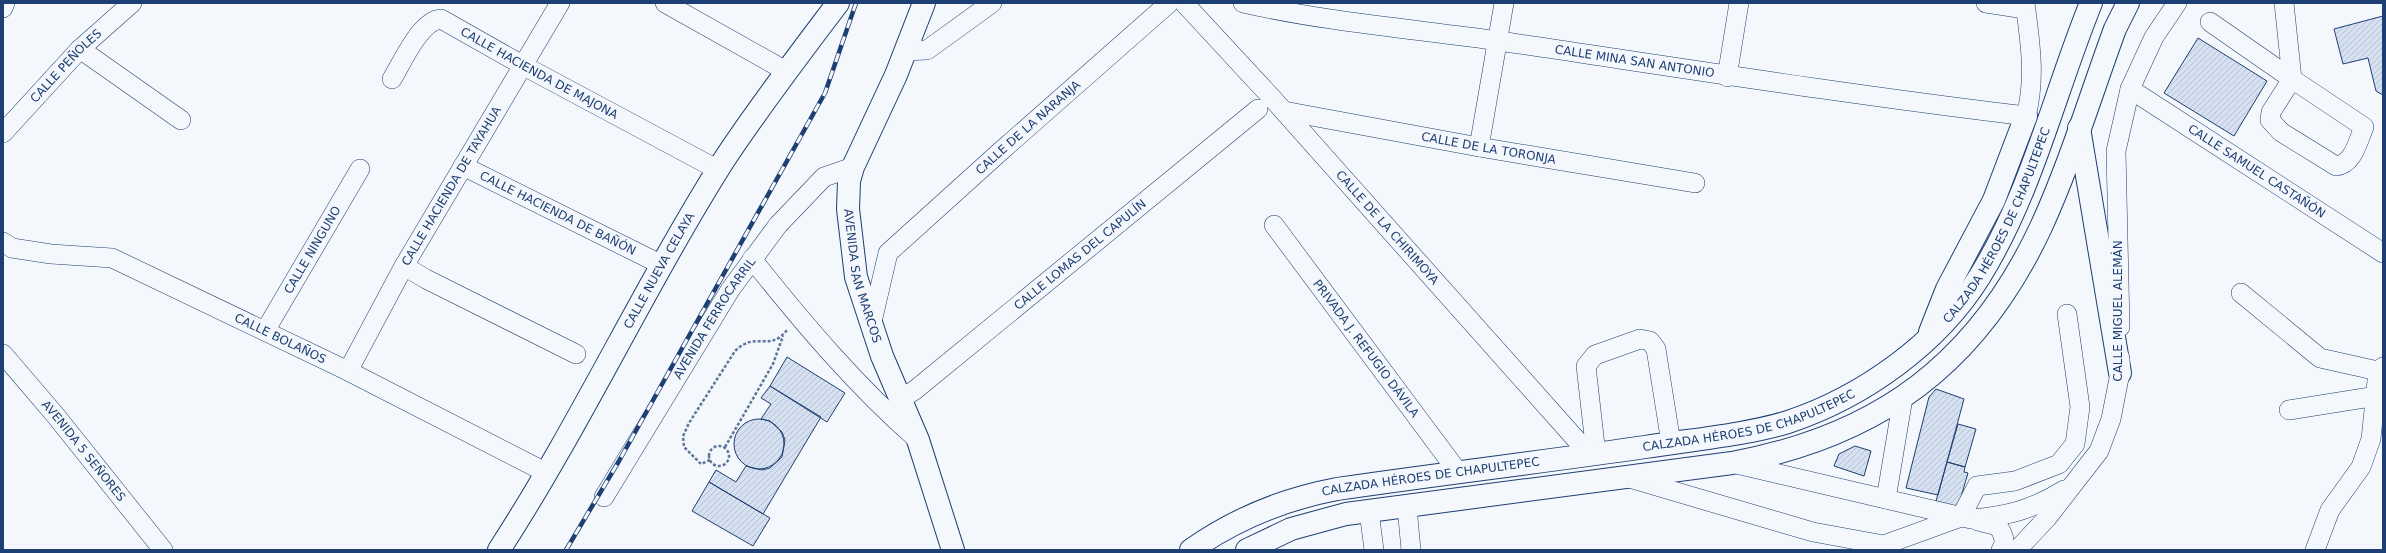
<svg xmlns="http://www.w3.org/2000/svg" width="2386" height="553" font-family="'DejaVu Sans',sans-serif">
<style>
.building{fill:url(#building-hatch);stroke:#1d3f73}
.lines{fill:none;stroke-linecap:round;stroke-linejoin:round}
.minor-casing{stroke:#1d3f73;stroke-width:20}
.major-casing{stroke:#1d3f73;stroke-width:24}
.path{stroke:#5e769c;stroke-width:2.5;stroke-dasharray:3 2;stroke-linecap:butt}
.minor{stroke:#f4f7fb;stroke-width:19}
.major{stroke:#f4f7fb;stroke-width:22}
.rail-casing{stroke:#1d3f73;stroke-width:4.5}
.rail{stroke:#f4f7fb;stroke-width:3;stroke-dasharray:9;stroke-linecap:butt}
.labels{text-anchor:middle;dominant-baseline:central;stroke-width:3;stroke-linejoin:round;paint-order:stroke}
.street-label{font-size:12px;fill:#1d3f73;stroke:#f4f7fb}
</style>
<defs>
<pattern id="building-hatch" width="6" height="6" patternUnits="userSpaceOnUse"><rect width="6" height="6" fill="#d5e0f0"/><path d="M-1 1l2-2M0 6l6-6M5 7l2-2" fill="none" stroke="#b6c1d1"/></pattern>
</defs>
<rect width="100%" height="100%" fill="#f4f7fb"/>
<!-- building -->
<path class="building" d="M2383 16V95L2376 91 2368 58 2343 64 2334 29Z
M2198 38 2267 81 2234 136 2164 93Z
M787 357 845 393 827 422 770 386Z
M770 386 821 417 763 514 709 482 716 470 736 482 746 466 762 470 770 468 782 457 785 440 782 432 770 421 761 419 771 404 761 398Z
M1936 389 1964 399 1938 495 1906 488 1929 397Z
M734 444a25 25 0 1 1 50 0a25 25 0 1 1-50 0Z
M1958 424 1976 429 1965 467 1947 462Z
M1855 446 1871 451 1864 476 1834 466 1839 454Z
M1947 462 1965 467 1964 472 1968 473 1958 507 1936 501Z
M709 482 770 518 753 546 692 511Z"/>
<g class="lines">
<!-- minor casing -->
<g class="minor-casing">
<g id="minor">
<path d="M665 3 786 71"/>
<path id="s1" d="M1184 3 1272 98 1590 455"/>
<path id="s2" d="M1243 3C1327 22 1413 29 1499 41 1675 67 1850 95 2026 116 2036 78 2030 41 2025 3"/>
<path d="M1986 3 2025 9"/>
<path d="M3 8 5 3"/>
<path d="M2210 22 2292 79 2271 112 2270 120 2281 132 2336 166C2353 165 2358 141 2364 127L2292 79 2284 3"/>
<path d="M80 49 181 120"/>
<path d="M905 51 927 50 992 3"/>
<path d="M1727 77 1739 3"/>
<path id="s3" d="M392 79C403 61 420 21 441 19L524 66 709 165"/>
<path id="s4" d="M2130 89 2383 253"/>
<path id="s5" d="M1284 111 1479 147 1695 183"/>
<path id="s6" d="M3 133 80 49 132 3"/>
<path d="M1479 147 1504 3"/>
<path id="s7" d="M463 166 652 260"/>
<path id="s8" d="M1274 225 1458 472"/>
<path id="s9" d="M3 242 12 248 51 254 112 258 348 371 547 473"/>
<path d="M752 259C803 323 856 386 918 440"/>
<path d="M404 266 426 279 576 354"/>
<path d="M2241 293 2320 358 2378 371"/>
<path id="s10" d="M871 326 888 253 1001 151 1169 3"/>
<path d="M2120 327 2116 151 2130 89 2154 37 2177 3"/>
<path id="s11" d="M265 331 360 169"/>
<path id="s12" d="M3 354 56 416 163 550"/>
<path id="s13" d="M348 371 404 266 560 3"/>
<path id="s14" d="M901 399 915 390 1258 109"/>
<path d="M2289 410 2377 396"/>
<path d="M1596 454 1586 366 1595 355 1640 339 1650 341 1656 349 1671 443"/>
<path d="M1732 463 1971 519C2008 516 2031 510 2064 490"/>
<path d="M1629 478 1813 532 1884 545 1961 517 1977 486 2015 481 2059 464 2075 444 2080 407 2067 314"/>
<path id="s15" d="M604 497 730 290 778 225 824 177 853 167"/>
<path d="M1886 499 1903 398"/>
<path d="M1407 507 1411 550"/>
<path d="M1369 511 1374 550"/>
<path d="M1978 521 1998 526C2003 534 2007 542 2001 550"/>
<path d="M2017 550 2047 518 2099 451 2111 419 2120 373V358"/>
<path d="M2315 550 2330 510 2361 467 2371 439 2378 371 2383 367"/>
</g>
</g>
<!-- major casing -->
<g class="major-casing">
<g id="major">
<path id="s16" d="M924 3 896 75 853 167 849 181 848 209 856 277 882 356 918 440 953 550"/>
<path d="M2079 128 2120 373"/>
<path d="M1930 332 1947 289 1994 200 2026 116"/>
<path id="s17" d="M499 550C580 425 643 289 722 163 758 108 798 56 838 3"/>
<path id="s18" d="M1191 550C1235 519 1284 499 1337 489 1439 474 1542 462 1645 447 1689 440 1746 435 1788 422 1863 397 1938 344 1980 276 2032 192 2054 94 2091 3"/>
<path d="M1247 550 1291 529 1346 514 1732 463C1879 436 1977 364 2041 227 2070 164 2091 94 2115 29L2128 3"/>
</g>
</g>
<!-- path -->
<path class="path" d="M709 456a10 10 0 1 1 20 0a10 10 0 1 1-20 0Z
M725 447 773 364 783 336
M710 460 701 464 684 447 683 436 689 423 735 351C757 330 769 353 787 330"/>
<!-- minor -->
<use href="#minor" class="minor"/>
<!-- major -->
<use href="#major" class="major"/>
<!-- rail casing -->
<g class="rail-casing">
<path id="rail" d="M566 550 619 461 825 93 856 3"/>
</g>
<!-- rail -->
<use href="#rail" class="rail"/>
</g>
<g class="labels">
<!-- street labels -->
<g class="street-label">
<text stroke="none"><textPath href="#s2" startOffset="396">CALLE MINA SAN ANTONIO</textPath></text>
<text stroke="none"><textPath href="#s6" startOffset="92">CALLE PEÑOLES</textPath></text>
<text stroke="none"><textPath href="#s3" startOffset="192">CALLE HACIENDA DE MAJONA</textPath></text>
<text stroke="none"><textPath href="#s10" startOffset="263">CALLE DE LA NARANJA</textPath></text>
<text stroke="none"><textPath href="#s5" startOffset="208">CALLE DE LA TORONJA</textPath></text>
<text stroke="none"><textPath href="#s4" startOffset="151">CALLE SAMUEL CASTAÑÓN</textPath></text>
<text stroke="none"><textPath href="#s13" startOffset="212">CALLE HACIENDA DE TAYAHUA</textPath></text>
<text stroke="none"><textPath href="#s7" startOffset="106">CALLE HACIENDA DE BAÑÓN</textPath></text>
<text stroke="none"><textPath href="#s18" startOffset="914">CALZADA HÉROES DE CHAPULTEPEC</textPath></text>
<text stroke="none"><textPath href="#s1" startOffset="303">CALLE DE LA CHIRIMOYA</textPath></text>
<text stroke="none"><textPath href="#s11" startOffset="94">CALLE NINGUNO</textPath></text>
<text stroke="none"><textPath href="#s14" startOffset="230">CALLE LOMAS DEL CAPULÍN</textPath></text>
<text stroke="none"><textPath href="#s17" startOffset="322">CALLE NUEVA CELAYA</textPath></text>
<text stroke="none"><textPath href="#s16" startOffset="290">AVENIDA SAN MARCOS</textPath></text>
<text transform="translate(2118 311) rotate(-90)">CALLE MIGUEL ALEMÁN</text>
<text stroke="none"><textPath href="#s15" startOffset="210">AVENIDA FERROCARRIL</textPath></text>
<text stroke="none"><textPath href="#s9" startOffset="298">CALLE BOLAÑOS</textPath></text>
<text stroke="none"><textPath href="#s8" startOffset="154">PRIVADA J. REFUGIO DÁVILA</textPath></text>
<text stroke="none"><textPath href="#s18" startOffset="578">CALZADA HÉROES DE CHAPULTEPEC</textPath></text>
<text stroke="none"><textPath href="#s12" startOffset="126">AVENIDA 5 SEÑORES</textPath></text>
<text stroke="none"><textPath href="#s18" startOffset="254">CALZADA HÉROES DE CHAPULTEPEC</textPath></text>
</g>
</g>
<!-- border -->
<rect width="2386" height="553" fill="none" stroke="#1d3f73" stroke-width="8"/>
</svg>
